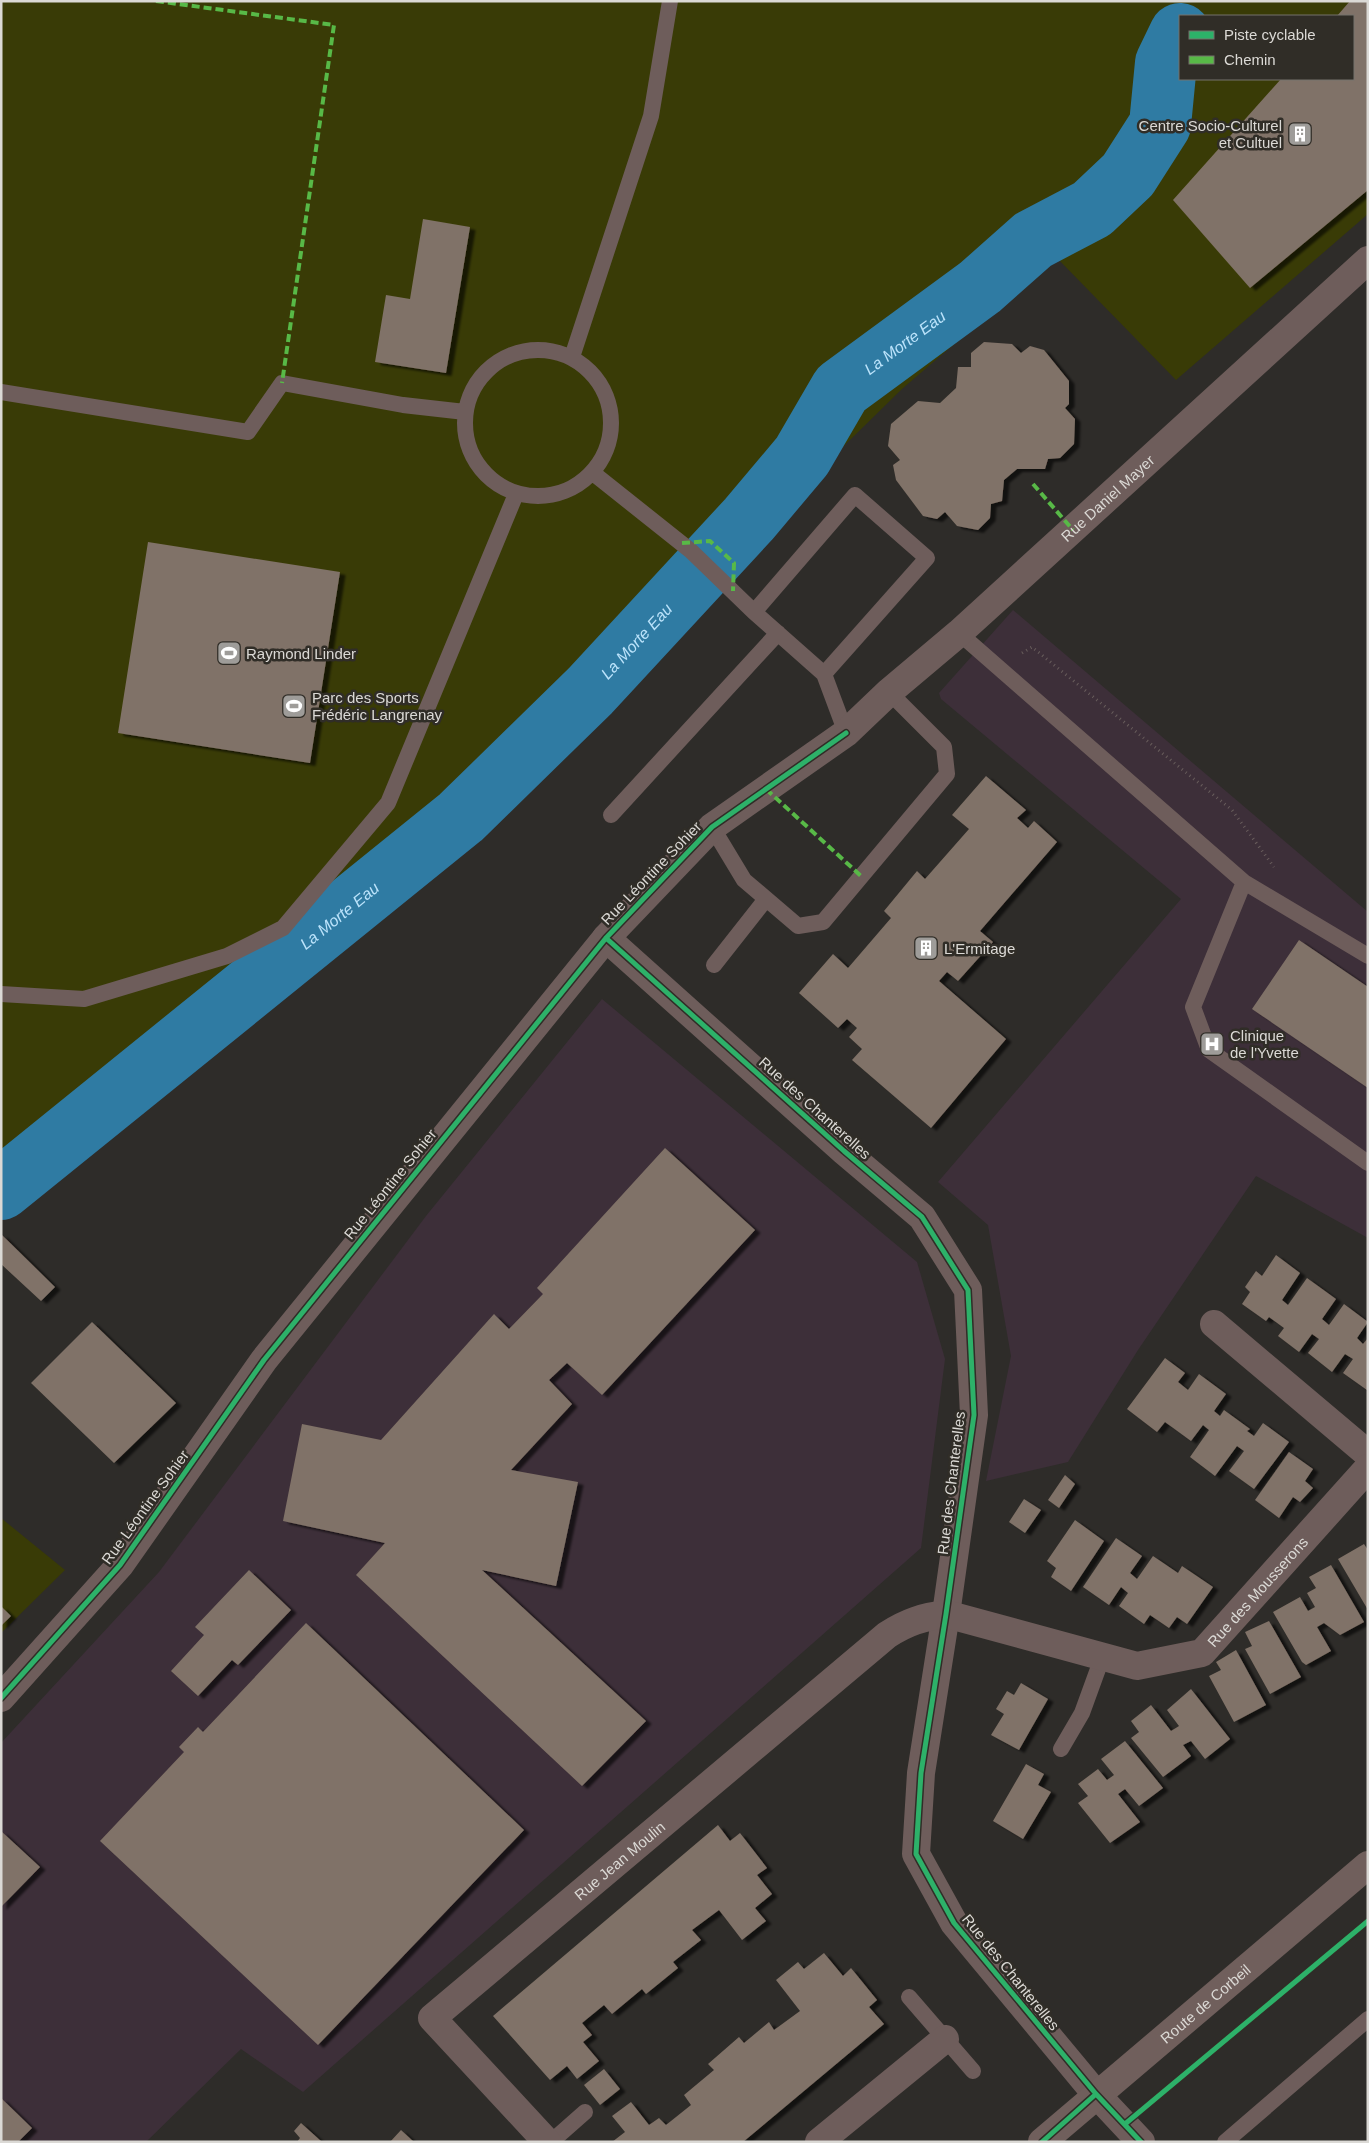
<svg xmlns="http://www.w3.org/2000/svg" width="1369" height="2143" font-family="Arial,sans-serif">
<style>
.education{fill:#3d2f39}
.green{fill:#393b06;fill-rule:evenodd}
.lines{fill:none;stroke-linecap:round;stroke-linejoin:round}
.river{stroke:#2f7ba3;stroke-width:62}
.building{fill:#807267;filter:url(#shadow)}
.path{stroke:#685d5c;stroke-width:3;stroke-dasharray:1 4;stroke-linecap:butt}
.service{stroke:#6e5d5b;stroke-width:16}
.minor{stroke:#6e5d5b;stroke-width:28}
.secondary{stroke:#705f5c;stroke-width:28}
.quiet{stroke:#58b947;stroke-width:4;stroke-dasharray:8 4;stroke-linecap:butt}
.cycleway-casing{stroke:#302d27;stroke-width:8}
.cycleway{stroke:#2db169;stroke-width:5}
.labels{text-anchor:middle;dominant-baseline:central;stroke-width:5;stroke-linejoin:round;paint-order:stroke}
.poi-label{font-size:15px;fill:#dbd9d5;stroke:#302d27;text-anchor:start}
.street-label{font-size:15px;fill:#dbd9d5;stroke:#302d27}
.water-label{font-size:16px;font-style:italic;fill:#bbe3fb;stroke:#302d27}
</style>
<defs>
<filter id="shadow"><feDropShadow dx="5.5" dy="3" stdDeviation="1" flood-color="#0009"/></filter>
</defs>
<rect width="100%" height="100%" fill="#2e2c29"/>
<!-- education -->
<path class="education" d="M1013 610 1368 912V1238L1256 1176 1138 1350 1068 1462 986 1481 1011 1356 988 1225 938 1182 1181 899 941 699 939 693Z
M602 999 917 1262 945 1359 921 1548 303 2092 241 2049 146 2142H1V1743L159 1572 426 1216Z"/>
<!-- green -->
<path class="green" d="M1 1H1368V214L1176 380 1056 257 902 389 706 581 466 832 84 1144 1 1208ZM1180 16H1353V79H1180Z
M1 1518 65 1570 1 1633Z"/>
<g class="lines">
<!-- river -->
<path class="river" id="s1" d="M1 1189 461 817 590 691 749 519 802 456 841 389 980 287 1033 240 1092 209 1128 175 1160 125 1166 63 1180 34"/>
</g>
<!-- building -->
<path class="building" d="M1350 1H1366L1368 3V190L1250 288 1173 200 1281 79H1353V16H1337Z
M423 219 470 227 446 373 375 362 386 295 410 299Z
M984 342 1012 344 1021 353 1030 346 1044 350 1069 381V404L1065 408 1075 419 1074 444 1060 458 1048 459 1045 469H1017L1004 480 1002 501 991 504 990 518 978 530 957 526 945 512 937 519 923 516 896 480 893 465 900 460 888 446 891 424 918 401 940 403 956 388 958 367H971V353Z
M148 542 340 572 310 763 118 733Z
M986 776 1026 810 1017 818 1028 828 1034 821 1057 842 980 931 993 942 958 981 947 972 939 981 1006 1039 931 1128 852 1060 862 1049 849 1037 857 1028 847 1019 838 1028 799 993 833 954 848 968 891 918 884 911 917 871 925 879 969 829 952 815Z
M1299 940 1368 987V1088L1252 1009Z
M665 1148 755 1230 602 1395 567 1363 549 1380 572 1404 511 1470 578 1482 556 1586 482 1570 646 1721 582 1786 356 1575 385 1543 283 1521 302 1424 381 1440 494 1314 509 1329 543 1294 537 1288Z
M1 1234 55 1287 41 1301 1 1264Z
M1276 1255 1300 1273 1282 1300 1288 1305 1307 1278 1336 1299 1322 1319 1329 1325 1344 1304 1368 1322 1357 1338 1363 1344 1368 1338 1367 1390 1343 1373 1353 1359 1345 1354 1332 1372 1308 1353 1319 1339 1312 1334 1299 1352 1278 1336 1284 1328 1269 1317 1266 1321 1242 1304 1250 1292 1245 1287 1256 1271 1262 1276Z
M92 1322 176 1403 114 1463 31 1383Z
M1165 1358 1185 1373 1178 1382 1188 1390 1199 1374 1226 1394 1214 1411 1220 1416 1224 1410 1250 1429 1247 1431 1254 1436 1263 1423 1289 1442 1254 1489 1229 1471 1244 1451 1237 1446 1215 1476 1190 1457 1209 1430 1203 1425 1191 1441 1165 1422 1157 1432 1127 1409Z
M1289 1452 1313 1469 1305 1481 1313 1488 1300 1502 1293 1497 1279 1518 1255 1500Z
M1065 1475 1075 1484 1059 1508 1048 1500Z
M1024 1499 1041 1510 1025 1533 1009 1522Z
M1075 1520 1104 1541 1071 1591 1051 1577 1056 1568 1047 1561Z
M1116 1538 1142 1556 1130 1573 1137 1579 1153 1556 1178 1573 1182 1566 1213 1587 1187 1624 1177 1617 1169 1628 1150 1615 1144 1624 1119 1606 1128 1593 1121 1587 1109 1605 1083 1587Z
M1364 1544 1368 1550V1610L1338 1559Z
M1331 1565 1364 1622 1340 1635 1324 1623 1317 1627 1331 1651 1306 1665 1302 1662 1273 1612 1300 1597 1308 1611 1315 1607 1307 1593 1316 1588 1309 1577Z
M249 1570 291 1610 238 1665 232 1660 198 1696 171 1671 204 1635 195 1627Z
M1 1606 11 1616 1 1626Z
M1269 1621 1301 1677 1270 1694 1245 1649 1252 1646 1245 1632Z
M306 1623 524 1830 318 2045 100 1841 184 1752 179 1747 198 1727 203 1732Z
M1236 1650 1266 1705 1234 1722 1209 1676 1221 1670 1216 1662Z
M1021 1683 1048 1699 1019 1750 991 1735 1004 1714 996 1709 1007 1691 1014 1695Z
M1191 1689 1230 1739 1205 1759 1191 1741 1183 1745 1191 1756 1163 1777 1131 1738 1139 1732 1131 1721 1151 1705 1171 1731 1179 1726 1167 1710Z
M1125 1741 1163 1788 1139 1806 1125 1789 1118 1794 1140 1822 1110 1843 1078 1803 1088 1796 1078 1784 1098 1769 1107 1780 1114 1775 1101 1759Z
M1026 1764 1044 1774 1038 1785 1051 1792 1023 1839 993 1821Z
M718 1825 730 1841 740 1833 767 1868 757 1875 772 1894 755 1908 766 1921 742 1940 719 1910 692 1930 701 1940 673 1962 678 1968 646 1994 642 1989 612 2014 604 2005 582 2023 592 2035 583 2042 599 2061 577 2079 567 2066 550 2080 493 2016Z
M1 1831 40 1867 1 1907Z
M824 1953 843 1976 851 1968 877 2000 869 2007 884 2024 743 2142H612L625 2132 612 2116 631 2102 649 2125 659 2118 666 2125 691 2105 684 2095 714 2070 708 2064 739 2037 744 2043 769 2022 774 2030 800 2011 776 1980 798 1962 804 1969Z
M604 2069 620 2089 600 2105 584 2085Z
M1 2098 32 2128 18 2142H1Z
M301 2123 322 2142H297L300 2138 294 2131Z
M401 2130 414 2142H390Z"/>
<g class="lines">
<!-- path -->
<path class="path" d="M1022 653 1032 647 1232 810 1274 867"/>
<!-- service -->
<path class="service" d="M465 423a73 73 0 1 1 146 0a73 73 0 1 1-146 0Z
M572 357 651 116 670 1
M1 392 248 432 282 383 403 405 465 412
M593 473 691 551 754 612 824 674 846 733
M754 612 855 495 927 558 824 674
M959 633 1244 882 1193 1007 1209 1050 1368 1163
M611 815 778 633
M712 827 744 880 798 926 823 922 947 774 944 747 889 692
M1244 882 1368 956
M714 965 766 899
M1 994 84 999 227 956 283 928 388 803 516 494
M1061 1749 1082 1713 1102 1658
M909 1997 973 2071
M551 2142 585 2112
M1225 2142 1368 2019"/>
<!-- minor -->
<g class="minor">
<path d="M606 938 844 1151 922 1217 968 1290 974 1415 946 1614 921 1773 916 1854 954 1923 1096 2094 1141 2142"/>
<path d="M1214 1324 1368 1454"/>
<path id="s2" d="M1 1698 120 1565 264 1360 606 938 712 827 846 733 889 692 959 633 1368 260"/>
<path id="s3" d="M547 2142 432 2018 887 1635C907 1622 923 1617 946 1614L1137 1666 1202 1653 1368 1468"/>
<path d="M819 2142 945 2039"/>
</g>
<!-- secondary -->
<path class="secondary" id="s4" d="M1042 2142 1368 1865"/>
<!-- quiet -->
<path class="quiet" d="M156 1 334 25 282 383
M1033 484 1073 530
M682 543 710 541 734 563 733 591
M766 789 861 876"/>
<!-- cycleway casing -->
<g class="cycleway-casing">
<path id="cycleway" d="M606 938 844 1151 922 1217 968 1290 974 1415 946 1614 921 1773 916 1854 954 1923 1096 2094 1141 2142
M1 1698 120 1565 264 1360 606 938 712 827 846 733
M1125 2124 1368 1921
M1042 2142 1096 2094"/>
</g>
<!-- cycleway -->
<use href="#cycleway" class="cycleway"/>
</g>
<!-- icons -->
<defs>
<g id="building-square" transform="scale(1.25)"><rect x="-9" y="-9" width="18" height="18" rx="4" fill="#9e9c99" stroke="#302d27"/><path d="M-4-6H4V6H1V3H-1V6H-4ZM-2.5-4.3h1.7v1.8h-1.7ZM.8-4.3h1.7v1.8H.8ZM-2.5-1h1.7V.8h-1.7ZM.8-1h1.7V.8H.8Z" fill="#fff"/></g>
<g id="stadium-square" transform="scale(1.25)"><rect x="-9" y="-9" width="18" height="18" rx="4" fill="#9e9c99" stroke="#302d27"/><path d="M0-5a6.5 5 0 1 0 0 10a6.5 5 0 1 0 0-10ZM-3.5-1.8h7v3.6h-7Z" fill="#fff"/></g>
<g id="hospital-square" transform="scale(1.25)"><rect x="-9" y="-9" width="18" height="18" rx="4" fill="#9e9c99" stroke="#302d27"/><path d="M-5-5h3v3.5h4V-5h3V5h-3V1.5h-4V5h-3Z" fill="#fff"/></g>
</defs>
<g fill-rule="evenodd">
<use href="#building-square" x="1300" y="134"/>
<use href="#stadium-square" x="229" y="653"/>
<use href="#stadium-square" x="294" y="706"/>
<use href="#building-square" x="926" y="948"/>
<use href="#hospital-square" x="1212" y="1044"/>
</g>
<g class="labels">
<!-- poi labels -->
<g class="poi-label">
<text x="1282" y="125" text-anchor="end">Centre Socio-Culturel<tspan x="1282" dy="17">et Cultuel</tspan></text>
<text x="246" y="653">Raymond Linder</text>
<text x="312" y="697">Parc des Sports<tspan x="312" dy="17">Frédéric Langrenay</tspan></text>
<text x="944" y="948">L'Ermitage</text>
<text x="1230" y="1035">Clinique<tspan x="1230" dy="17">de l'Yvette</tspan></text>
</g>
<!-- street labels -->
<g class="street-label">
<text stroke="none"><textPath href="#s2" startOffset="1641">Rue Daniel Mayer</textPath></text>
<text transform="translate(651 873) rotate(-46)">Rue Léontine Sohier</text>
<text transform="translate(815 1108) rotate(42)">Rue des Chanterelles</text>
<text transform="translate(390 1184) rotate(-51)">Rue Léontine Sohier</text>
<text transform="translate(951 1483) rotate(-83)">Rue des Chanterelles</text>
<text transform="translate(145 1507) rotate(-54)">Rue Léontine Sohier</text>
<text stroke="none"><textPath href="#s3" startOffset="1174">Rue des Mousserons</textPath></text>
<text stroke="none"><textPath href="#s3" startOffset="414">Rue Jean Moulin</textPath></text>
<text transform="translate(1011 1972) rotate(51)">Rue des Chanterelles</text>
<text stroke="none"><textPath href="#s4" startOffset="214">Route de Corbeil</textPath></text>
</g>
<!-- water labels -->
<g class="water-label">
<text stroke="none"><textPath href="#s1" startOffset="1245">La Morte Eau</textPath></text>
<text stroke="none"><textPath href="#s1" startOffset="840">La Morte Eau</textPath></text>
<text stroke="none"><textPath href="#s1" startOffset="435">La Morte Eau</textPath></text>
</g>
</g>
<!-- border -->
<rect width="1369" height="2143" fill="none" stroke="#dbd9d5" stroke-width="5"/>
<!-- legend -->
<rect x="1179" y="15" width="175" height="65" fill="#302d27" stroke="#74726d"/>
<rect x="1189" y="31" width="25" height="8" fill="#2db169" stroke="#74726d"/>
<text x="1224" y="40" font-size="15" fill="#dbd9d5">Piste cyclable</text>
<rect x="1189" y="56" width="25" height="8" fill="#58b947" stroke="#74726d"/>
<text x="1224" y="65" font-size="15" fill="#dbd9d5">Chemin</text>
</svg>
